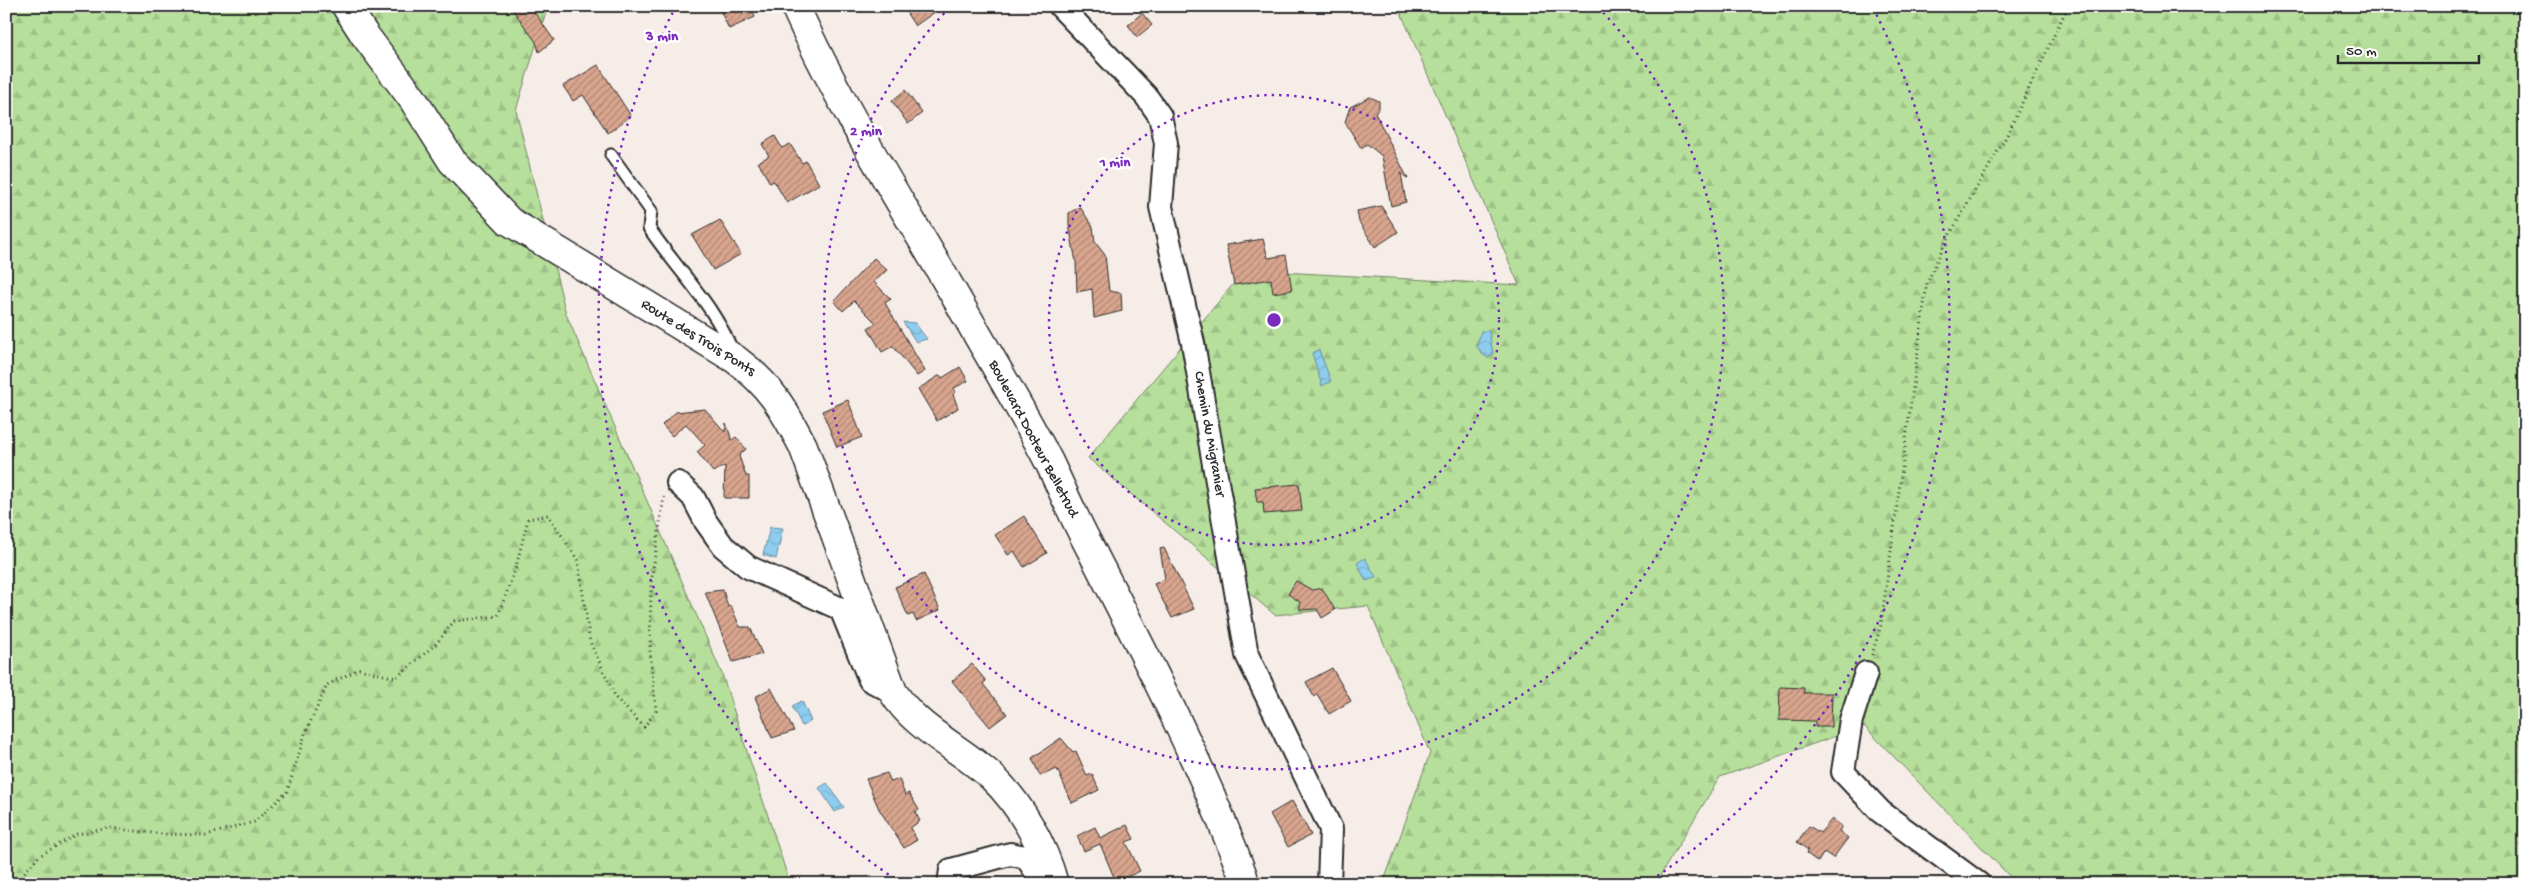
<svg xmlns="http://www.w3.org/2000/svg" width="2531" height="890" font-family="'Gochi Hand',sans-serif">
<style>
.forest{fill:url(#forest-firs);stroke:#708563}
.water{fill:url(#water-waves);stroke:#668ca1}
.building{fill:url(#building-hatch);stroke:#2b2b2b}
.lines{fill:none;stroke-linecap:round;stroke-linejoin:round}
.service-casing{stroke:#2b2b2b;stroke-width:15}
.minor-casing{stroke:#2b2b2b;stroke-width:26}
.tertiary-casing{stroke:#2b2b2b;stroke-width:31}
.secondary-casing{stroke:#2b2b2b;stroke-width:31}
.path{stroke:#2b2b2b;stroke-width:3;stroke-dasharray:1 4;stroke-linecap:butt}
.service{stroke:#fff;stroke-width:11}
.minor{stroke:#fff;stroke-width:22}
.tertiary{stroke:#fff;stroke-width:28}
.secondary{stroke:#fff;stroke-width:28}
.ring{fill:none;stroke:#7b2cbf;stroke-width:2.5;stroke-dasharray:2.5 5}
.labels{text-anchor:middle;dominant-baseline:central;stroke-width:5;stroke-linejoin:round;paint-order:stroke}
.street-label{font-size:15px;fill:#2b2b2b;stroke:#fff}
.centre{fill:#7b2cbf;stroke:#fff;stroke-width:2.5}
.ring-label{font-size:15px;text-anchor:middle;font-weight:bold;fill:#7b2cbf;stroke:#fff;stroke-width:5;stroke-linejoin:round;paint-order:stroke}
</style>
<defs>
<pattern id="forest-firs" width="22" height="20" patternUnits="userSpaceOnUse" patternTransform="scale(1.25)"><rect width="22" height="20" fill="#b6df9b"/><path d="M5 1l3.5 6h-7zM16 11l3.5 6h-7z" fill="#9dc086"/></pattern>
<pattern id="water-waves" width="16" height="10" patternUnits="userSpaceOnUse" patternTransform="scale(1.25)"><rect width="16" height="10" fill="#8ecdef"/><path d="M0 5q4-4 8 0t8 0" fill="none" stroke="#7bb0cd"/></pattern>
<pattern id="building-hatch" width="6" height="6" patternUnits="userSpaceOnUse" patternTransform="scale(1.25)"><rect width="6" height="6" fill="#d9a58e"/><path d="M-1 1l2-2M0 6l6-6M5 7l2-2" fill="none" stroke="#b08774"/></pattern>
</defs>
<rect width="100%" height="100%" fill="#f7ede8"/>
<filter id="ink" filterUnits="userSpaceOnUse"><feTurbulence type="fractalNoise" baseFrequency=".02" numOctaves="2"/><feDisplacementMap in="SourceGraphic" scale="10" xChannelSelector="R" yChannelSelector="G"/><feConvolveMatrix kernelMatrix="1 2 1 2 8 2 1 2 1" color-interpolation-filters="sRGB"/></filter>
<g filter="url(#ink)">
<!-- forest -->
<path class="forest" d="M6 6H548L516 110 566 314 722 674 790 884H6Z
M1398 6H2525V877L2509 884H2017L1864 726 1720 777 1655 884H1383L1430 753 1368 606 1275 615 1088 458 1245 270 1519 285Z"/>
<!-- water -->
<path class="water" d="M903 322 915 323 927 339 916 342Z
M1481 331H1489L1493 353 1488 358 1481 353 1477 346Z
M1319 350 1331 381 1322 386 1312 353Z
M770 527 783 528 776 559 763 555Z
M1365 558 1376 577 1366 581 1357 563Z
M802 701 811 721 802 726 792 706Z
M827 783 844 807 835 812 819 788Z"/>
<!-- building -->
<path class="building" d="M510 6H530L554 40 539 52 536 42Z
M718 6H750L755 17 729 29Z
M902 6H943L915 26Z
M1142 13 1152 25 1137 37 1128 25Z
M598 65 631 116 608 133 583 95 573 101 563 86Z
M905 90 922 113 908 124 892 101Z
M1370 97 1379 101V108L1375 113 1408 179 1401 173 1406 202 1391 206 1382 156 1367 144 1361 148 1345 122 1350 107Z
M775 136 782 148 790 144 802 163 806 161 819 184 787 203 774 181 770 183 758 162 769 156 762 144Z
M1381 206 1398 232 1375 247 1359 222 1357 211Z
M1080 207 1093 227 1095 242 1105 255 1109 291 1121 293 1122 311 1094 318 1092 289 1077 292 1076 262 1069 225V213Z
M720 220 741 254 713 270 692 235Z
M1263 239 1268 258 1286 255 1292 290 1273 293 1271 279 1234 285 1226 245Z
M874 258 887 270 874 282 891 299 885 303 925 371 917 376 893 346 882 352 868 328 876 323 854 301 843 311 834 301Z
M960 367 968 381 954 388 956 392 953 394 958 408 937 421 918 389 940 375 942 378Z
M848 400 862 437 837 447 822 411Z
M705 409 725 432 726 423 732 440 736 437 746 449 739 456 746 476H749V498H724L725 466 713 472 697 452 705 445 686 424 672 436 662 425 676 412Z
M1299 484 1302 511 1264 514 1263 502H1257L1255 488Z
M1024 516 1047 553 1024 567 1014 551 1008 555 995 535Z
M1164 548 1194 609 1172 618 1154 584 1165 579 1160 549Z
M924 574 940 610 916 621 913 614 908 616 895 587Z
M1296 581 1312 590 1322 588 1335 610 1322 618 1317 609 1300 610V602L1288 594Z
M723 590 728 607 731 606 740 627H750L762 654 733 662 705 592Z
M972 664 986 681 983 684 1007 714 990 727 952 681Z
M1332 668 1351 701 1329 714 1317 694 1314 697 1306 682Z
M1780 687 1804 688V693H1832L1831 727H1815V721L1779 720Z
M771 688 794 731 772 738 755 697Z
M1061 738 1073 752 1076 751 1087 776 1092 774 1099 790 1072 803 1057 769 1040 776 1032 758Z
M887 773 891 782 899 779 905 795 909 793 919 810 915 812 920 821 910 828 917 840 904 848 879 809 866 779Z
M1292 801 1311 835 1288 847 1270 814Z
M1832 819 1842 826 1839 831 1848 838 1833 858 1824 852 1818 862 1806 853 1808 850 1797 842 1809 826 1820 833Z
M1127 825 1134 839 1126 842 1140 871 1116 882 1100 844 1084 851 1077 836 1095 827 1100 838Z"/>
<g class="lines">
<!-- service casing -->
<g class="service-casing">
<path id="service" d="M611 155 651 211 649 228C677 270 715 305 733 353"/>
</g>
<!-- minor casing -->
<g class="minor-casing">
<path id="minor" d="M1060 6 1146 96 1160 116 1166 143 1161 207 1193 343 1247 655 1331 829 1329 884
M678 483 693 497 706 522 723 546 748 567 841 609 870 680 893 692
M1866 673 1851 720 1843 772 1881 812 1979 884
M949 884 951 870 1010 854 1026 857 1041 879 1054 881"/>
</g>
<!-- tertiary casing -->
<g class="tertiary-casing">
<path id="tertiary" d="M346 6 364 34 412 98 452 161 509 221 735 359C770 385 783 408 803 446L893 692C916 729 959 747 991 776 1020 803 1044 846 1054 884"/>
</g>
<!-- secondary casing -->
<g class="secondary-casing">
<path id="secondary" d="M795 6C842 111 905 208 962 308 991 359 1022 410 1049 462 1061 487 1072 513 1085 538 1142 649 1200 759 1243 876V884"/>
</g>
<!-- path -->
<path class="path" d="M1872 655 1881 625 1927 283 1946 241 2006 137 2068 6
M15 884 39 856 77 834 109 828 162 834 206 835 254 822 287 792 305 734 327 685 359 669 396 678 437 643 454 621 498 616 516 567 528 519 548 515 578 560 590 642 616 698 644 727 656 711 650 651 651 583 664 497"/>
<!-- service -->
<use href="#service" class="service"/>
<!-- minor -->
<use href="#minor" class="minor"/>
<!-- tertiary -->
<use href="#tertiary" class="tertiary"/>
<!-- secondary -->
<use href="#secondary" class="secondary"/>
</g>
</g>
<!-- distance rings -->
<g class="ring">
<circle cx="1274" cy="320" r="225"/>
<path d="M1598 7A450 450 0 1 1 950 7"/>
<path d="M901 883A675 675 0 0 1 675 8M1873 8A675 675 0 0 1 1647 883"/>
</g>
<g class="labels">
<!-- street labels -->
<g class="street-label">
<text transform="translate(698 338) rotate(32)">Route des Trois Ponts</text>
<text transform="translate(1209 434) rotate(80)">Chemin du Migranier</text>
<text transform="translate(1033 439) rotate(62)">Boulevard Docteur Belletrud</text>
</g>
</g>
<circle cx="1274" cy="320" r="8" class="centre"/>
<g class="ring-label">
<text x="662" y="40">3 min</text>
<text x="866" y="135">2 min</text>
<text x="1115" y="166">1 min</text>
</g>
<!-- margin -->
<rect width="2531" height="890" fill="none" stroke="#fff" stroke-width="25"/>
<rect x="12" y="12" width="2506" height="865" fill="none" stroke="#2b2b2b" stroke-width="2" filter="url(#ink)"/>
<!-- scale -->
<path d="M2338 55v8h141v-8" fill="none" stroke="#2b2b2b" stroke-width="2.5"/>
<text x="2346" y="55" font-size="15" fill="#2b2b2b" stroke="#ffffff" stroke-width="4" paint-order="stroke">50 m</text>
</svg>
